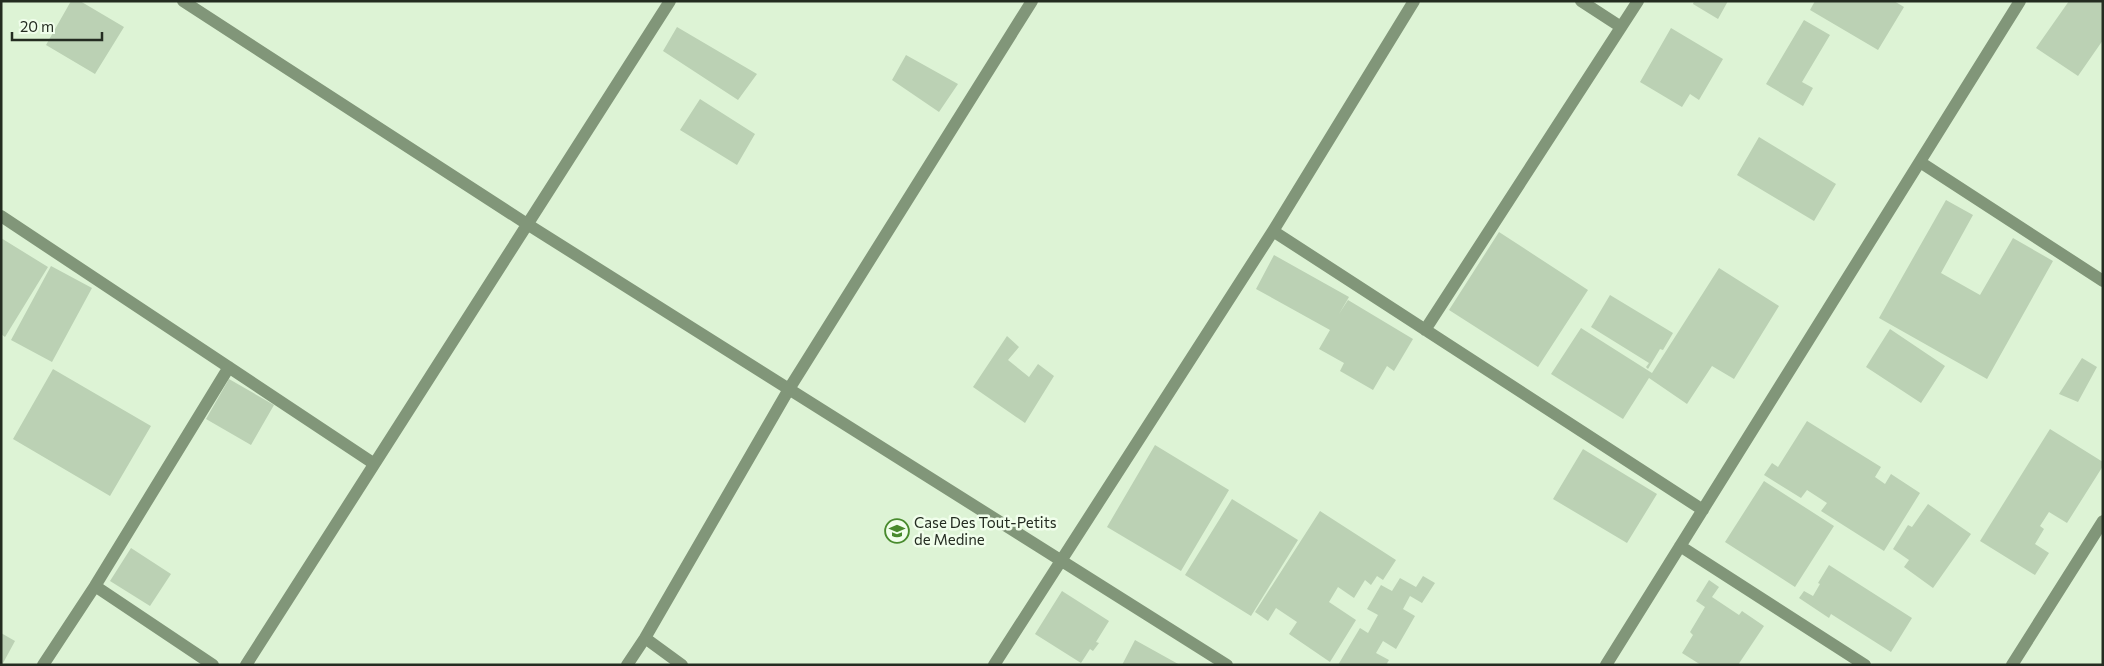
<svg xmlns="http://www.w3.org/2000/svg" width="2104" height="666" font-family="Commissioner,sans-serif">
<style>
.building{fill:#bbd1b4}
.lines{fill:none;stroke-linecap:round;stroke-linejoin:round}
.minor{stroke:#819679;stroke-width:12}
.labels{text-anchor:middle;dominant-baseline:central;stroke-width:5;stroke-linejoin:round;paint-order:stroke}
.poi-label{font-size:15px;fill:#242c21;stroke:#f0feeb;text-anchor:start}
</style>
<rect width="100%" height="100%" fill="#ddf3d5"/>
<!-- building -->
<path class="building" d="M71 1H80L124 27 95 74 46 45Z
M1694 1H1728L1718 19 1693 4Z
M1815 1H1894L1904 7 1878 50 1810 10Z
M2069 1H2103V40L2078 76 2036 48Z
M1804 20 1830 35 1802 82 1813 88 1803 106 1766 84Z
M677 27 757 74 738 100 663 51Z
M1671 28 1723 59 1699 100 1690 94 1682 107 1640 82Z
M906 55 958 84 939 112 892 80Z
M700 99 755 134 737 165 680 130Z
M1759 137 1836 184 1814 221 1737 175Z
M1946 200 1973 215 1941 273 1980 295 2013 238 2053 261 1987 379 1879 318Z
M1499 232 1588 290 1538 367 1449 310Z
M1 238 48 267 5 337 1 334Z
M1274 255 1349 297 1339 314 1348 300 1413 339 1394 371 1387 366 1373 390 1340 371 1344 363 1319 349 1330 330 1256 289Z
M51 266 92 288 52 362 11 340Z
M1719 268 1779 306 1734 379 1712 366 1687 404 1649 378 1623 419 1551 374 1581 328 1652 373Z
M1610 295 1673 333 1663 350 1660 349 1648 369 1646 367 1649 363 1591 327Z
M1890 329 1945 366 1921 403 1866 367Z
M1007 336 1019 347 1008 360 1029 377 1038 364 1054 376 1025 423 973 387Z
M2082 358 2097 367 2078 402 2059 394Z
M53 369 151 426 110 496 13 439Z
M229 379 274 405 251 445 206 419Z
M1807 421 1881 467 1875 477 1885 484 1891 474 1920 493 1884 551 1821 511 1827 503 1807 490 1801 498 1764 475 1772 463 1778 467Z
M2050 429 2103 462V466L2067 523 2049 512 2040 526 2044 529 2035 544 2049 553 2035 575 1980 541Z
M1155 445 1229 490 1181 571 1107 527Z
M1583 449 1657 494 1627 543 1553 499Z
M1764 481 1834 526 1795 587 1725 542Z
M1232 499 1298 540 1251 616 1185 575Z
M1928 504 1971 534 1933 588 1904 567 1909 560 1893 549 1908 525 1912 527Z
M1320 511 1396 560 1383 580 1377 576 1371 585 1365 580 1354 598 1338 587 1329 602 1356 620 1330 662 1289 634 1297 622 1276 608 1268 621 1255 612Z
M131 548 171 574 150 606 110 581Z
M1829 565 1912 618 1891 652 1831 614 1829 618 1799 598 1804 591 1813 596 1820 584 1818 583Z
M1423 576 1435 583 1422 603 1410 596 1403 609 1415 616 1396 649 1383 641 1376 653 1389 660 1386 665H1338L1360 628 1368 633 1378 615 1367 609 1381 585 1392 591 1400 578 1416 587Z
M1709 580 1719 587 1712 597 1739 615 1742 611 1764 626 1738 665H1701L1682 653 1693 635 1690 632 1705 607 1696 601Z
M1062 591 1109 621 1096 642 1099 643 1093 651 1090 649 1081 663 1035 634Z
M1 633 15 641 2 665H1Z
M1135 640 1180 665H1122Z"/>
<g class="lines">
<!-- minor -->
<path class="minor" d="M183 1 527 224 1227 665
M1581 1 1621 27
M1920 162 2103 281
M1 216 373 463
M1273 231 1703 510
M1425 330 1638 1
M1680 546 1865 665
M95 586 213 665
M645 638 682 665
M43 665 95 586 229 367
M246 665 670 1
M627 665 645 638 789 389 1032 1
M994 665 1273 231 1414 1
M1606 665 2020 1
M2012 665 2103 521"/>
</g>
<!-- icons -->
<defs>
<g id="school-ring" transform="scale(1.25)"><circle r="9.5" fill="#f0feeb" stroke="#488a2d" stroke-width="1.5"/><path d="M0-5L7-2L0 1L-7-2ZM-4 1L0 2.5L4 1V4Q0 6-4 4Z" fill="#488a2d"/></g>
</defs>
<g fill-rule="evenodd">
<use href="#school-ring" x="897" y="531"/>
</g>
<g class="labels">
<!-- poi labels -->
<g class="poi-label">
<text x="914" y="522">Case Des Tout-Petits<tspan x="914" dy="17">de Medine</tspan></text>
</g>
</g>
<!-- border -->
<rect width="2104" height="666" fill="none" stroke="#242c21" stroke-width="5"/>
<!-- scale -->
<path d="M12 32v8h90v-8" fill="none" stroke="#242c21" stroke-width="2.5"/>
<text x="20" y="32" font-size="15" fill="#242c21" stroke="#f0feeb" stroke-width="4" paint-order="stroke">20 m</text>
</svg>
